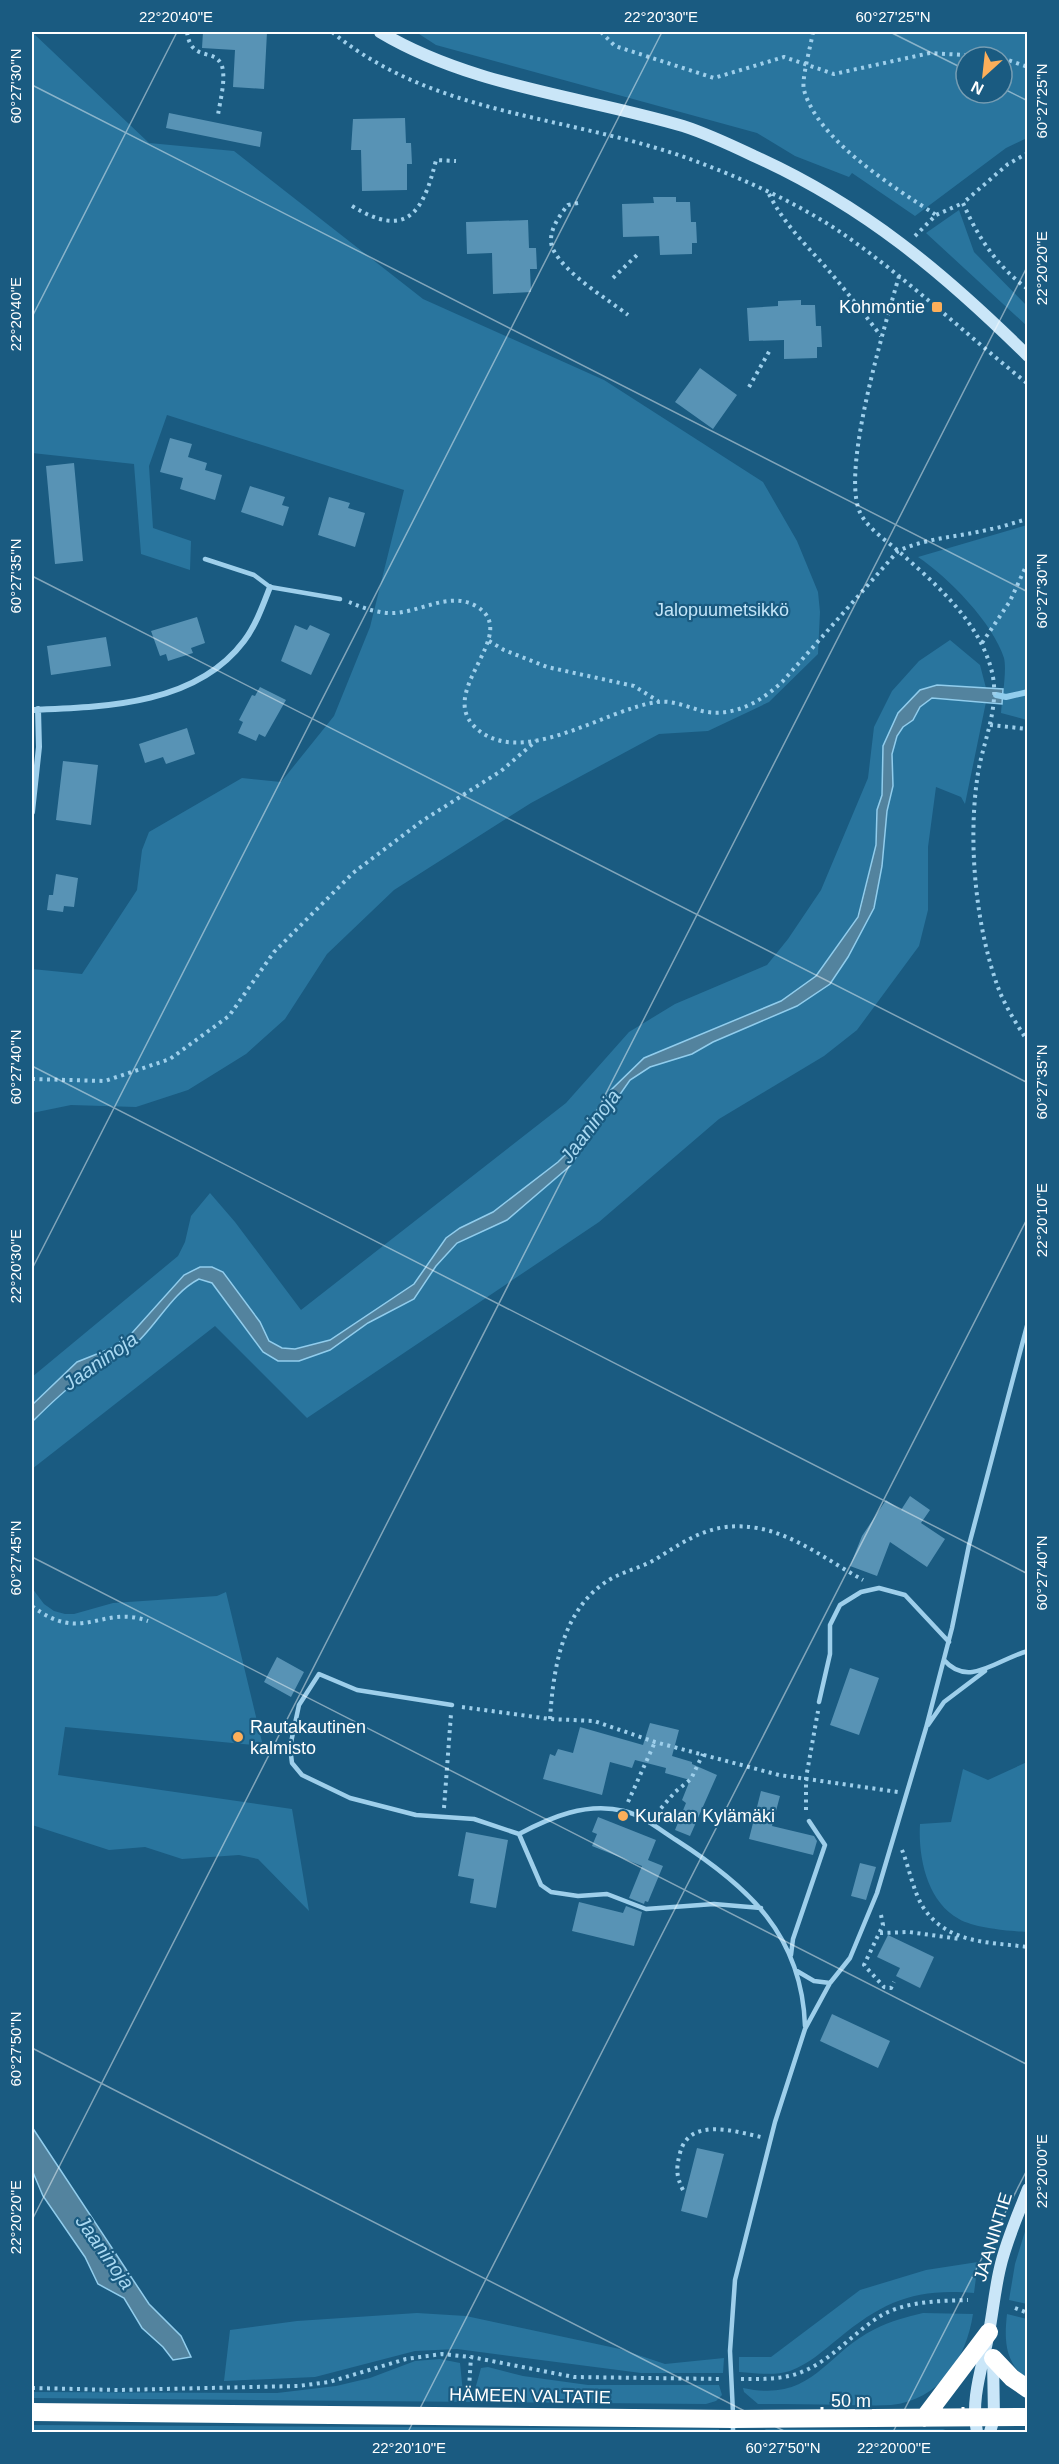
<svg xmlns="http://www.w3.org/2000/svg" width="1059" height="2464" font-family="Helvetica,sans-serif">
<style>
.green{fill:#29759e;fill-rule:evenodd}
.water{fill:#53839e;stroke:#91cded;stroke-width:1.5}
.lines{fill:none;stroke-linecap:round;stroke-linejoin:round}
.stream{stroke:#91cded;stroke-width:6}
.building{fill:#5893b5}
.path{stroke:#9ecfeb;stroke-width:4;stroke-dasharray:3 4.5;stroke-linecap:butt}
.lane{stroke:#9ecfeb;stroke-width:4.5}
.street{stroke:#9ecfeb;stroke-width:6}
.secondary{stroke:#cae6f8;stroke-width:12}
.highway{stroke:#fff;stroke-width:18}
.ticks{fill:none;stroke:#fff;stroke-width:1.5;stroke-opacity:0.45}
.poi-dot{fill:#fdaf5a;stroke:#1a5b81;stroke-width:2}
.labels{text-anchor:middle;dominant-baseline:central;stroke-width:4.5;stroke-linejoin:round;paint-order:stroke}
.poi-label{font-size:18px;fill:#fff;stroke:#1a5b81;text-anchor:start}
.park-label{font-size:18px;fill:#c3e5f8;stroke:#1a5b81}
.street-label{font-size:18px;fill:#fff;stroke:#1a5b81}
.water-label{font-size:20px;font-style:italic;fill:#a9d9f2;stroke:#1a5b81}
.neatline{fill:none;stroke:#fff;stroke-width:2}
.ticks-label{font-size:15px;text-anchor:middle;fill:#fff}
</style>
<rect width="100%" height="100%" fill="#1a5b81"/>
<!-- green -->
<path class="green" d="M32 32 149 143 234 151 423 299 604 380 763 482 797 541 818 592 820 612 818 654 769 702 708 731 659 734 531 803 394 890 327 954 285 1019 246 1054 188 1090 136 1107 71 1105 32 1113V969L82 974 137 890 142 850 149 832 242 778 281 782 334 716 370 627 404 490 167 415 149 466 153 528 191 541 190 570 141 554 134 464 32 453Z
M416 32H1027V138L1006 148 915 216 852 173 849 177 795 156 757 133 436 45ZM966 57H1002V93H966Z
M959 210 974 252 1027 306V326L926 233Z
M1027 525V720L1001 713C1002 699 1007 670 1004 658 993 623 948 577 918 557Z
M950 640 980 665 986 688 936 685 920 690 898 713 883 746 882 795 877 810 876 845 857 917 816 976 781 1001 644 1058 558 1162 493 1212 460 1228 446 1238 414 1284 330 1340 294 1349 282 1348 269 1341 260 1322 223 1272 184 1275 132 1333 112 1348 77 1362 32 1405V1377L178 1256 185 1242 191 1216 210 1193 235 1222 301 1310 566 1103 629 1032 675 1004 767 965 788 939 821 890 868 778 874 727 892 691 919 661Z
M932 698 986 702 965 804 961 797 936 787 928 847V910L919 946 857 1030 824 1056 719 1119 599 1222 307 1418 215 1326 32 1469V1422L56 1397 81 1378 110 1361 191 1283 199 1279 212 1283 263 1352 299 1361 414 1299 436 1266 457 1243 507 1220 527 1204 570 1166 630 1080 650 1067 692 1054 713 1042 797 1006 830 984 874 908 882 866 887 811 893 786 892 754 897 736 903 727 913 720 920 707Z
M32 1588 44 1604 54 1611 65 1614H74L113 1603 217 1596 226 1592 263 1746 65 1727 58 1775 292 1809 309 1911 258 1859 239 1855 182 1859 145 1847 109 1850 32 1825Z
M1027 1762V1932C1009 1931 974 1928 959 1919 927 1902 918 1857 920 1824L951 1822 963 1769 988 1780Z
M1027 2225V2304L1009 2300 1015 2264Z
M978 2262 974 2293C915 2288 884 2301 839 2338 824 2350 809 2364 790 2371 774 2376 756 2373 739 2372V2357H771L860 2290 926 2270Z
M417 2313 466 2316 620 2349 665 2364 724 2358 723 2373H641L457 2349 415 2351 315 2377 224 2381 230 2330 297 2321Z
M923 2313 973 2314C966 2359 940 2400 891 2405 876 2406 861 2405 846 2405 816 2404 787 2404 758 2404L744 2392 743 2388C813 2403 824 2354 875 2329 890 2321 907 2317 923 2313Z
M1007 2314 1027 2319V2380C1005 2361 1004 2342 1007 2314Z
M440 2359 460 2363 463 2393H474L481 2368 488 2367 523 2376 588 2385H719L722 2395 716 2401 706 2404 32 2398V2392L277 2393 336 2386 370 2378 415 2361Z
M32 2425 719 2429V2432H32Z
M766 2429H943L950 2432H761Z"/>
<!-- water -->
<path class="water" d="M937 685 1003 689 1002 704 932 698 920 707 913 720 903 727 897 736 892 754 893 786 887 811 882 866 874 908 848 957 830 984 797 1006 713 1042 692 1054 650 1067 630 1080 570 1166 507 1220 457 1243 436 1266 414 1299 368 1323 330 1350 299 1361H278L263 1352 212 1283 199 1279C170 1294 156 1328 131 1348 115 1360 96 1368 80 1379 62 1392 47 1407 32 1422V1405L77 1362 112 1348 132 1333 184 1275 200 1267H212L223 1272 260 1322 269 1341 282 1348 295 1349 330 1340 414 1284 446 1238 460 1228 493 1212 558 1162 569 1151 611 1090 644 1058 781 1001 816 976 858 917 876 845 877 810 882 795 883 746 898 713 920 690Z
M32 2127 149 2304 181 2336 191 2357 173 2360 163 2347 142 2328 124 2298 98 2284 85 2257 43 2196 32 2170Z"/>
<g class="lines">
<!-- stream -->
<path class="stream" d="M996 695 1006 697 1028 692"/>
</g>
<!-- building -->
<path class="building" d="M203 32H267L264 89 233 87 235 50 202 48Z
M169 113 262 132 260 147 166 128Z
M405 118 406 143H411L412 164H407V190L362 191 361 150H351L353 119Z
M653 197H676V202H690L691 222H696L697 243H692V254L660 255 659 236 623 237 622 204 654 203Z
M528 220 529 248H536L537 269H530L531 292 493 294 492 253 467 254 466 222Z
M801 300V305H815L816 326H821L822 347H817V358L784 359V340L749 341 747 308 778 306V301Z
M700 368 737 395 713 429 675 402Z
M170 438 192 444 188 457 207 463 205 470 222 475 215 500 180 489 183 478 160 472Z
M74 463 83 561 55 564 46 466Z
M250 486 285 497 282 505 289 507 283 526 241 512Z
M329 497 350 503 348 508 365 513 355 547 318 535Z
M197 617 205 643 191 648 193 653 168 661 166 654 160 656 151 631Z
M295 625 307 630 310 625 330 634 311 675 281 661Z
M106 637 111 666 51 675 47 646Z
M260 687 286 700 265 737 259 734 256 741 238 733 243 722 239 720 252 695 255 696Z
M187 728 195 754 166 764 163 757 145 763 139 744Z
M63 761 98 765 91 825 56 820Z
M56 874 78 878 74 907 64 906 63 912 47 910 49 895H53Z
M910 1496 930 1510 921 1523 945 1539 927 1567 890 1542 877 1576 850 1566 862 1536 886 1500 901 1510Z
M277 1657 304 1672 291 1697 264 1682Z
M850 1668 879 1678 859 1735 830 1725Z
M650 1723 679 1730 672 1756 692 1762V1764L717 1775 690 1836 675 1830 686 1803 682 1800 690 1780 665 1773 666 1768 635 1760 632 1768 610 1762 602 1795 543 1779 550 1754 555 1756 558 1749 573 1753 580 1727 643 1745Z
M761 1791 780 1796 772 1826 814 1836 817 1841 813 1855 749 1839Z
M598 1817 656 1840 648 1860 663 1866 648 1902 645 1901 644 1904 629 1898 642 1866 592 1846 597 1834 592 1832Z
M466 1832 508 1840 496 1908 470 1903 474 1879 458 1876Z
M860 1863 876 1867 866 1900 851 1896Z
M579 1902 623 1913 626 1906 642 1912 634 1946 572 1931Z
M888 1935 934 1957 920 1988 896 1976 900 1968 877 1957Z
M832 2014 890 2041 878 2068 820 2041Z
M697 2148 724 2154 707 2218 681 2211Z"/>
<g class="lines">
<!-- path -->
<path class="path" d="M187 32C191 63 215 47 222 66 226 80 220 101 218 115
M332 32C434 116 567 115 687 158 742 178 801 204 849 238 912 283 968 336 1028 384
M601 32 615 46 714 78 784 57 834 74 930 53 998 57
M813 32C811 45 801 80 804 90 818 141 894 187 936 215
M1002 58 1028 67
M1028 153 1008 164 963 203C977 236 998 268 1028 289
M769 194C783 222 802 241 823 264 843 287 862 311 881 336
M578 203 568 205C558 217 545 236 554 251 567 275 606 298 628 315
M352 206C406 239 423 214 436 160L456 161
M915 236 936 215 963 203
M899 276C885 326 842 465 859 510 865 526 884 539 896 549 935 583 983 624 993 677 999 712 981 746 977 780 968 845 976 929 999 990 1006 1008 1018 1026 1028 1042
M613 278 638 254
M749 387 770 350
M349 602C361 607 374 612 388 613 417 615 448 590 476 606 522 633 439 688 473 725 518 773 606 708 658 702 672 700 688 707 702 711 733 718 761 702 783 681L898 551C929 537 959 537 991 529 1003 527 1015 522 1028 519
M489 641 504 650 547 667 634 686 658 701
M982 643 1010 601 1028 562
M990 725 1028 729
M32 1079 105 1081 170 1059 229 1016 274 952 353 873 422 821 501 771 536 741
M32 1606C83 1645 101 1604 148 1621
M462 1707 550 1719 594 1721 655 1742 779 1775 898 1792
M550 1719C553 1672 561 1614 603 1584 619 1572 639 1569 656 1559 691 1537 714 1521 757 1528 794 1534 830 1562 863 1580
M628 1802 655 1742
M444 1808 451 1714
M806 1810V1778L818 1711
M656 1814 675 1792 691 1779 703 1754
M902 1850C909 1867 913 1891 923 1907 947 1944 989 1942 1028 1947
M881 1915 883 1925 864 1965 884 1987 891 1988 894 1982
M880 1933 909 1932 960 1939
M683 2190C676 2176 676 2168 680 2153 689 2117 734 2131 761 2137
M1015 2308 1028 2313
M741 2379C762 2379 784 2380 804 2371 833 2359 855 2331 882 2315 908 2301 939 2301 968 2300
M32 2388 118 2390 298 2386 329 2382 406 2359 442 2354 471 2357 574 2377 721 2379
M469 2388 471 2357"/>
<!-- lane -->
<path class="lane" d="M205 559 254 575 270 587 340 599
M944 1660C969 1689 999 1658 1028 1651
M819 1702 830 1654V1625L840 1605 861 1592 879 1588 905 1595 949 1642
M452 1705 357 1690 319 1674 299 1705 290 1747 292 1763 302 1775 350 1798 416 1815 474 1819 519 1834C551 1817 586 1802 624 1811 642 1815 660 1830 676 1840 748 1886 802 1935 805 2026
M928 1725 944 1702 985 1671
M519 1834 541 1885 551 1892 578 1896 607 1894 646 1909 714 1904 761 1908
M791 1955 793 1939 825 1845 809 1821
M797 1971 814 1981 830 1983
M733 2413 730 2351 735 2280 775 2122 805 2029 830 1983 850 1958 877 1893 926 1728 952 1628 969 1545 1028 1322
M733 2422V2432"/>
<!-- street -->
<path class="street" d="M32 710C105 707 196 705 244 641 256 625 263 605 270 587
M32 812 39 747 38 709"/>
<!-- secondary -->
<path class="secondary" d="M380 32C472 87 582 96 683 126 708 134 731 145 754 156 863 205 944 273 1028 356
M977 2432C970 2398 983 2366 989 2332 993 2311 995 2289 1000 2268 1006 2241 1018 2215 1028 2189
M990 2432 994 2418 993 2357"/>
<!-- highway -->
<path class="highway" d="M993 2358 1012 2378 1028 2389
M32 2412 733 2419 1028 2417
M924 2418 989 2332"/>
</g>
<!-- ticks -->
<path class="ticks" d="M890 32 966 70M32 85 1028 592M1002 88 1028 101M32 317 177 32M32 576 1028 1083M32 1066 1028 1574M32 1269 662 32M32 1557 1028 2065M32 2048 786 2432M32 2220 1028 265M408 2432 1028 1217M893 2432 1028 2168"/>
<!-- markers -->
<g class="poi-dot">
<rect x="931" y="301" width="12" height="12" rx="3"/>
<circle cx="238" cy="1737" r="6"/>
<circle cx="623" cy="1816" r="6"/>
</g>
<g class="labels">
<!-- poi labels -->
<g class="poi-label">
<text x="925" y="307" text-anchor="end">Kohmontie</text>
<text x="250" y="1727">Rautakautinen<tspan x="250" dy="21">kalmisto</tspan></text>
<text x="635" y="1816">Kuralan Kylämäki</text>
</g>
<!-- park labels -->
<g class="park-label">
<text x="722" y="610">Jalopuumetsikkö</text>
</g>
<!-- street labels -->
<g class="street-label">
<text transform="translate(993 2237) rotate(-73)">JAANINTIE</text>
<text transform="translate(530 2396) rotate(1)">HÄMEEN VALTATIE</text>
</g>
<!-- water labels -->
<g class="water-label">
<text transform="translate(590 1126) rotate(-53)">Jaaninoja</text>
<text transform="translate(100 1361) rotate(-35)">Jaaninoja</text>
<text transform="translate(105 2252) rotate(55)">Jaaninoja</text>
</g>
</g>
<!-- border -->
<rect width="1059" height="2464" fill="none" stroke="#1a5b81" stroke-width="66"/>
<!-- north arrow -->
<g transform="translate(984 75) rotate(207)"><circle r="28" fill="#1a5b81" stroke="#769db3" stroke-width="1.5"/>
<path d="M0-4.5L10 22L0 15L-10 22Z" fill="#fdaf5a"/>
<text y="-9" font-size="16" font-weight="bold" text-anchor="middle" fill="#ffffff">N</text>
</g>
<!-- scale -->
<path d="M822 2407v9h141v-9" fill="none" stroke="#ffffff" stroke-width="3"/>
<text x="831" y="2407" font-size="18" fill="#ffffff" stroke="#1a5b81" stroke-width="4.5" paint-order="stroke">50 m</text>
<rect x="33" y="33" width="993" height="2398" class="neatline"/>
<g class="ticks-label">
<text x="176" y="22">22°20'40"E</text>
<text x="661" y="22">22°20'30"E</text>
<text x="893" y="22">60°27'25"N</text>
<text transform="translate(16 86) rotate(-90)" y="5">60°27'30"N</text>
<text transform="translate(1042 101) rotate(-90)" y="5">60°27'25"N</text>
<text transform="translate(1042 268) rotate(-90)" y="5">22°20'20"E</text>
<text transform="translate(16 314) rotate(-90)" y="5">22°20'40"E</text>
<text transform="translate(16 576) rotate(-90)" y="5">60°27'35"N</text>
<text transform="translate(1042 591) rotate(-90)" y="5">60°27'30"N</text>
<text transform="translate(16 1067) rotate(-90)" y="5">60°27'40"N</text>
<text transform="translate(1042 1082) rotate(-90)" y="5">60°27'35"N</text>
<text transform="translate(1042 1220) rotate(-90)" y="5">22°20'10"E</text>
<text transform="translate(16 1266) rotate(-90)" y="5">22°20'30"E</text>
<text transform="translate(16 1558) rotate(-90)" y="5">60°27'45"N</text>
<text transform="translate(1042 1573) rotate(-90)" y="5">60°27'40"N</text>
<text transform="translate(16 2049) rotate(-90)" y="5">60°27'50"N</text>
<text transform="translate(1042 2171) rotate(-90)" y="5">22°20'00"E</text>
<text transform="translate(16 2217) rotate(-90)" y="5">22°20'20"E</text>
<text x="409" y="2453">22°20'10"E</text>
<text x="783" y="2453">60°27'50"N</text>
<text x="894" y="2453">22°20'00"E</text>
</g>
</svg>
